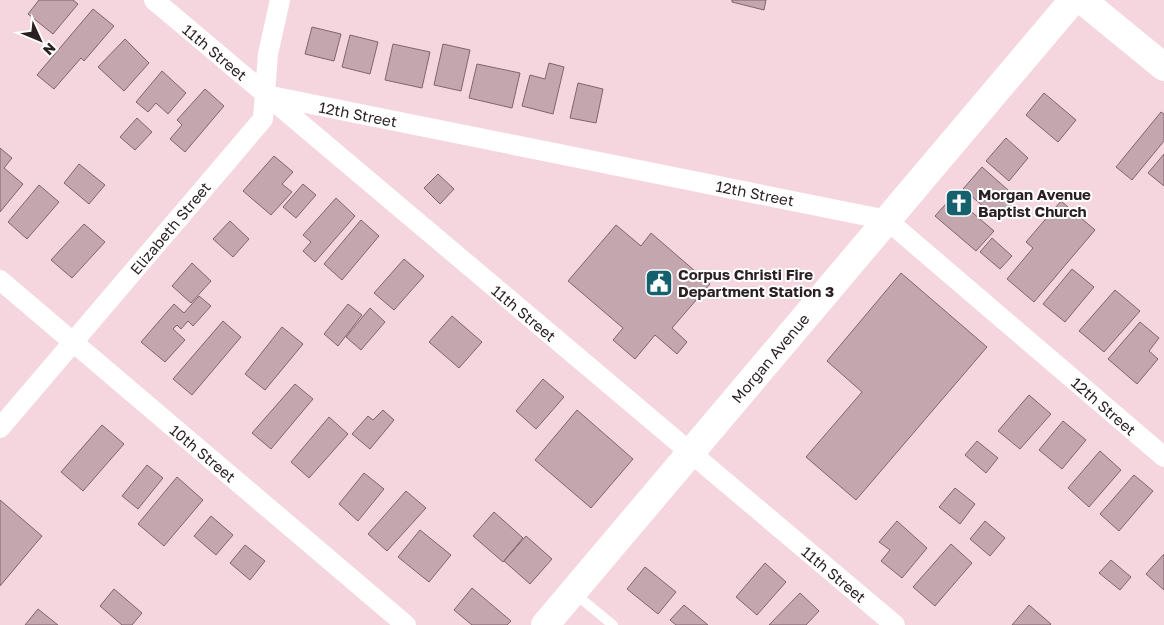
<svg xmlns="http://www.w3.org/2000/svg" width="1164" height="625" font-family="'Golos Text',sans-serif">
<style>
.building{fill:#c4a6af;stroke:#80646d}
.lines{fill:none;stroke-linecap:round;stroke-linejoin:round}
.lane{stroke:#fff;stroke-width:10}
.street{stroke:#fff;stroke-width:20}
.secondary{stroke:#fff;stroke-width:28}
.labels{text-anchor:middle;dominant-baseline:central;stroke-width:4;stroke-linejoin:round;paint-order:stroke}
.street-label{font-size:15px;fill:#2a1f23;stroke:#fff}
.poi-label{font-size:15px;font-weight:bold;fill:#2a1f23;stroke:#fff;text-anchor:start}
</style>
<rect width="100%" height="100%" fill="#f5d6df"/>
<!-- building -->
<path class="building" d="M39 0H73L78 4 53 34 28 14Z
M732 0H766L764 10 732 2Z
M93 9 114 26 84 61 81 58 54 89 37 75Z
M312 27 341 34 334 61 305 54Z
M350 35 378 42 370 74 342 67Z
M125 39 149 63 124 91 98 67Z
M393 44 430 52 422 88 385 80Z
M443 44 470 50 461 91 434 85Z
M549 63 564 67 553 114 522 106 530 75 545 79Z
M477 64 520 73 512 108 469 98Z
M162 71 186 93 168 114 156 103 148 112 136 102Z
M578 83 603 89 596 123 570 118Z
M205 89 224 106 185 152 170 139 182 125 177 120Z
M1044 93 1076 120 1058 142 1026 115Z
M1161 112 1164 114V141L1132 180 1116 167Z
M137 118 152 132 135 150 120 137Z
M1006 138 1028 158 1009 181 986 161Z
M0 148 12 158 4 168 23 184 0 212Z
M1164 154V186L1148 173Z
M274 156 293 172 282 184 292 192 271 215 243 191Z
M79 164 105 185 89 204 64 183Z
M982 167 1017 198 998 219 963 189Z
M438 174 454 189 440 204 424 188Z
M303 184 316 195 296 218 283 207Z
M39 185 59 202 27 239 8 222Z
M953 196 994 231 976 251 935 216Z
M336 198 355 216 315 262 303 251 311 242 303 235Z
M1061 201 1095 230 1034 302 1007 279 1033 248 1026 242Z
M361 220 379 236 342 280 324 264Z
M230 221 249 239 233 257 213 239Z
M84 224 105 242 72 278 51 260Z
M616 225 641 246 651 233 710 284 672 328 687 342 677 354 655 335 635 359 613 340 623 328 568 281Z
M992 238 1012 256 1000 269 980 252Z
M404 259 424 276 394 310 374 293Z
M192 263 211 281 191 303 172 286Z
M1072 269 1094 287 1065 322 1043 304Z
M901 273 987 347 856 500 806 457 862 392 827 361Z
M1115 290 1140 311 1104 352 1079 331Z
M199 296 211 306 193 326 188 321 181 329 177 325 173 329 185 340 165 362 141 342 174 304 184 313Z
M348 304 362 315 338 346 324 334Z
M370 308 385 322 361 350 346 337Z
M452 316 482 342 459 368 429 342Z
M223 321 241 337 192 395 173 379Z
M1140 322 1159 338 1149 351 1158 359 1137 384 1108 359Z
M282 327 303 344 265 390 245 374Z
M543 379 564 397 536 429 516 411Z
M295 384 313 399 271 449 252 433Z
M1029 395 1051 414 1020 449 998 431Z
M383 410 394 420 370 449 352 434 368 416 373 420Z
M577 410 633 459 591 508 535 460Z
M329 417 348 434 309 478 291 462Z
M1063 421 1086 440 1062 469 1039 450Z
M102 425 124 444 83 491 61 472Z
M977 441 998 458 986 473 965 455Z
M1100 451 1121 470 1089 507 1068 488Z
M147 465 163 478 138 509 122 496Z
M364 473 384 489 358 521 339 504Z
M1134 475 1153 491 1119 531 1100 514Z
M177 477 203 500 164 546 138 524Z
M955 488 975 504 960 524 939 507Z
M406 491 426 508 387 551 368 534Z
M0 500 42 536 0 586Z
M494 512 523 538 503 562 473 536Z
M211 516 233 535 216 555 194 536Z
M897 521 927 548 902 578 881 561 890 550 879 542Z
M985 521 1005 538 990 556 970 539Z
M420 530 451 555 429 582 398 557Z
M526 536 552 559 530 584 504 561Z
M951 544 972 563 935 606 913 587Z
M245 545 265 561 250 580 230 563Z
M1164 554V590L1146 574Z
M1111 560 1131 577 1120 590 1099 573Z
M765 563 786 582 757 615 736 597Z
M645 567 676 592 658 614 627 589Z
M472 588 511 621 507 625H472L454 610Z
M114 589 142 613 132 625H122L100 606Z
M800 593 819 611 806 625H769Z
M684 605 708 625H676L670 620Z
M1029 605 1051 624 1050 625H1012Z
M38 609 58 625H25Z"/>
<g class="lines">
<!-- lane -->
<path class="lane" d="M574 593 613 625"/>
<!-- street -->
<path class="street" d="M154 0 895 625
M266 95 887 220 1164 457
M0 280 406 625
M0 428 263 119 268 54 280 0"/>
<!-- secondary -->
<path class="secondary" d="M1082 0 1164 67
M545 625 1073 0"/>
</g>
<!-- icons -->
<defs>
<g id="church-square" transform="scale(1.4375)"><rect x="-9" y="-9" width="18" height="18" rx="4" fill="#14606d" stroke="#fff"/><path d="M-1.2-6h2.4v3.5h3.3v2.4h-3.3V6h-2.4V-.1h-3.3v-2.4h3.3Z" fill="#fff"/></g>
<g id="civic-square" transform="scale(1.4375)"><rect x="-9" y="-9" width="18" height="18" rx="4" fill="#14606d" stroke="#fff"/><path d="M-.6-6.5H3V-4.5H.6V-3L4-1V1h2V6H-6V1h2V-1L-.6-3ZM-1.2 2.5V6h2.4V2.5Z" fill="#fff"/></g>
</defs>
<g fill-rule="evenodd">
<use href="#church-square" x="959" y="203"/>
<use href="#civic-square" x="659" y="283"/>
</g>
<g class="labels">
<!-- street labels -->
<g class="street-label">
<text transform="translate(215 52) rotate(40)">11th Street</text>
<text transform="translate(358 114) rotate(11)">12th Street</text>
<text transform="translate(755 193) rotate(11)">12th Street</text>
<text transform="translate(170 228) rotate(-50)">Elizabeth Street</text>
<text transform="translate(524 313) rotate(40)">11th Street</text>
<text transform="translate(770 358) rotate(-50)">Morgan Avenue</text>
<text transform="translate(1104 406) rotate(41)">12th Street</text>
<text transform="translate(203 453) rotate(40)">10th Street</text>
<text transform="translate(834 574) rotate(40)">11th Street</text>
</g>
<!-- poi labels -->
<g class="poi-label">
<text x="978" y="194">Morgan Avenue<tspan x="978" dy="17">Baptist Church</tspan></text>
<text x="678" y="274">Corpus Christi Fire<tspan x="678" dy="17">Department Station 3</tspan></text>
</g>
</g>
<!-- north arrow -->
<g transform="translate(40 40) rotate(134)" stroke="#ffffff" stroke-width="4" paint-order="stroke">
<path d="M0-4L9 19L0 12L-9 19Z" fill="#2a1f23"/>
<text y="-8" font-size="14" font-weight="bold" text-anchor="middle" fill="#2a1f23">N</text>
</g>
</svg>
